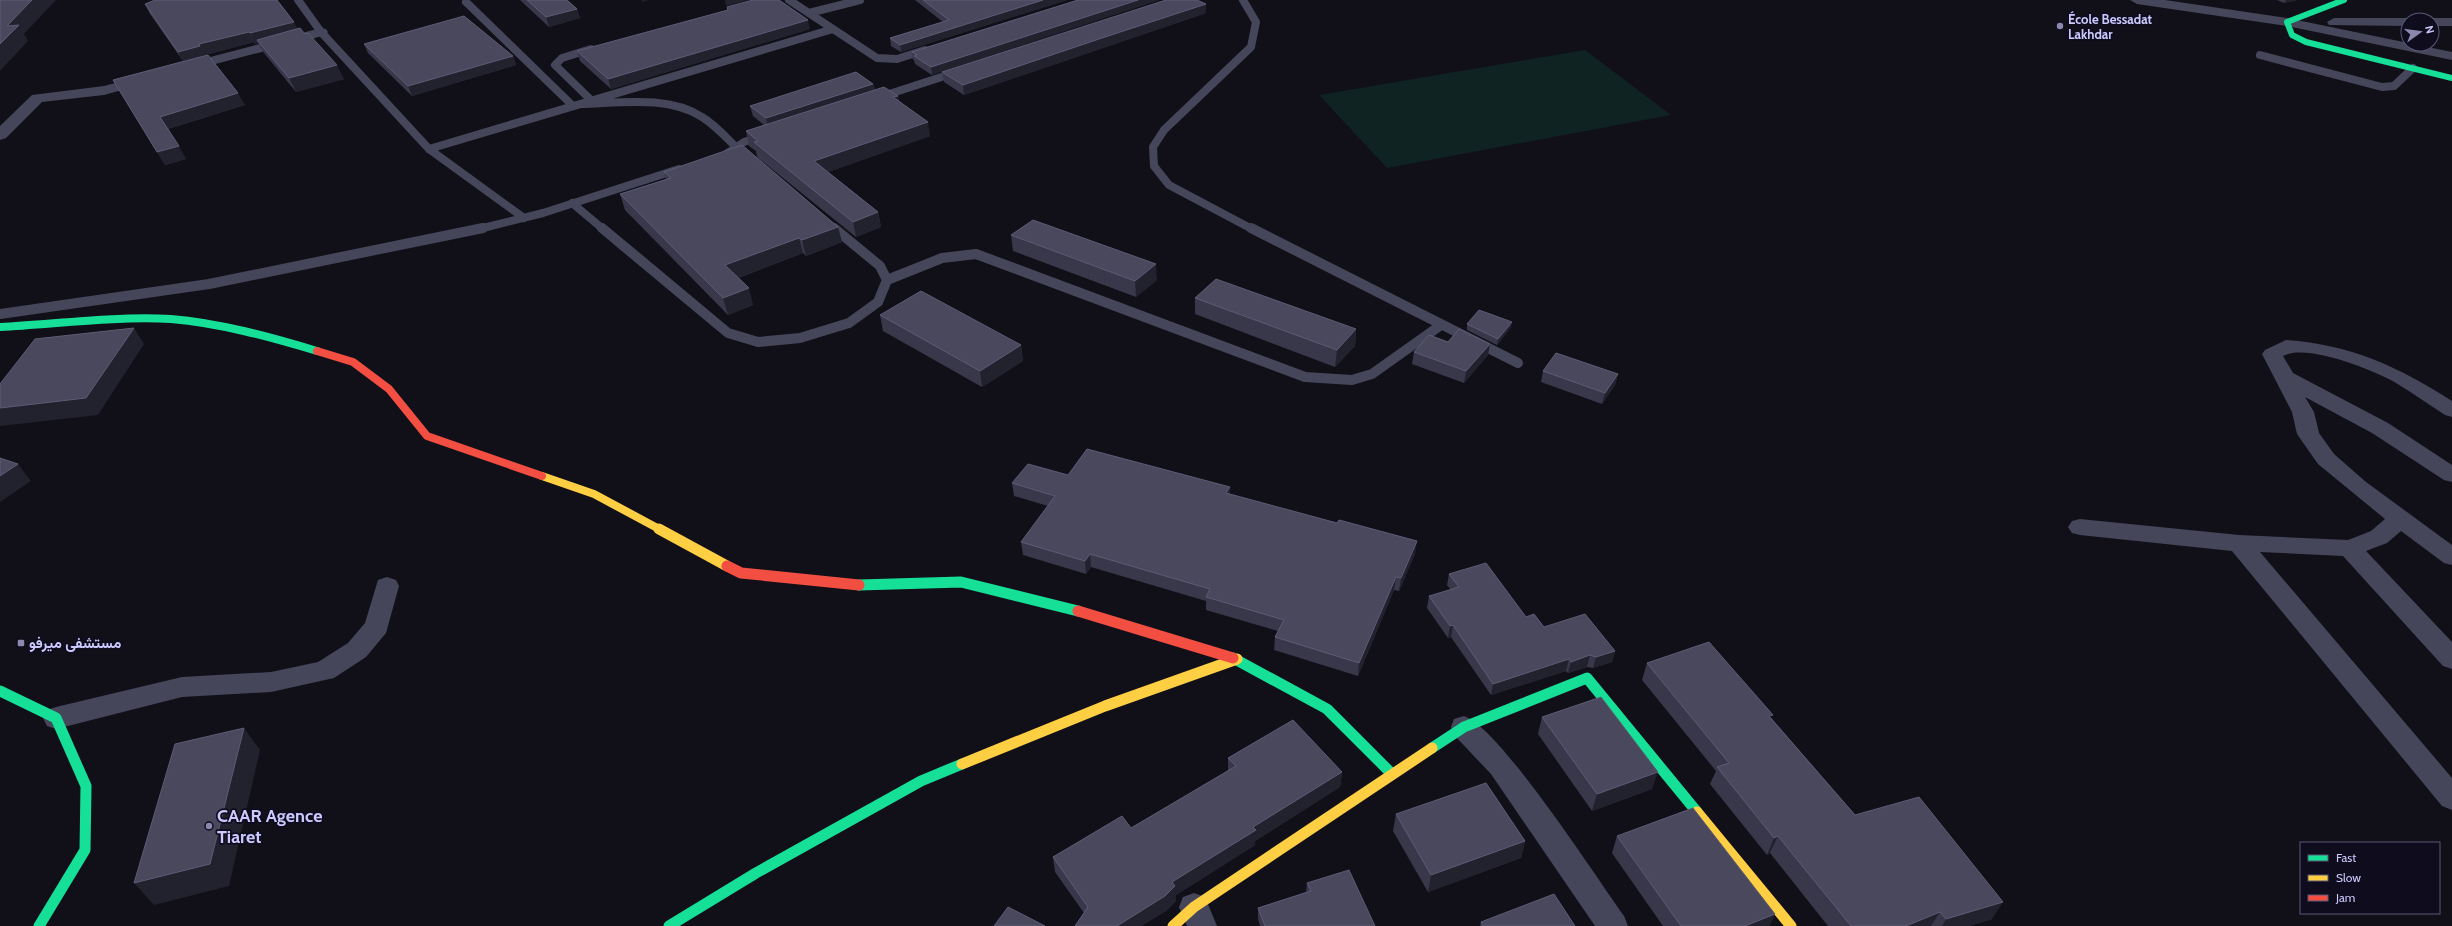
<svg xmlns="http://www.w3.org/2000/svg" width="2452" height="926" font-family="Cabin,Vazirmatn,sans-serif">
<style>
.green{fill:#0f2323}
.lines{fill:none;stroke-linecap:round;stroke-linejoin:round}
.lane-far1{stroke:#45465a;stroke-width:8}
.lane{stroke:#45465a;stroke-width:10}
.street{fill:#45465a;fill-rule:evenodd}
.fast-far2{stroke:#16e098;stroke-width:6}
.fast-far1{stroke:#16e098;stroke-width:8}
.fast{stroke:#16e098;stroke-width:11}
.slow-far1{stroke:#ffcf43;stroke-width:8}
.slow{stroke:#ffcf43;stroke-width:11}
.jam-far1{stroke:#f24e42;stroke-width:8}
.jam{stroke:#f24e42;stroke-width:11}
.wall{fill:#39384a}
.shaded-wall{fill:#22212e}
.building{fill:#49485d;stroke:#5d5c76}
.poi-dot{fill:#8a88ad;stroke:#0e0c1d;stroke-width:1.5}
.labels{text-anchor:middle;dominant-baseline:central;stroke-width:3.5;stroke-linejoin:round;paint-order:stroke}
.far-poi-label{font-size:13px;font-weight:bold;fill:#cbc9fd;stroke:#0e0c1d;text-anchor:start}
.poi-label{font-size:15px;font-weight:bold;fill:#cbc9fd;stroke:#0e0c1d;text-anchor:start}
.near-poi-label{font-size:18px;font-weight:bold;fill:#cbc9fd;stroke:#0e0c1d;text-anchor:start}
</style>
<rect width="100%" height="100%" fill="#111019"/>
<!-- green -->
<path class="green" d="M1585 50 1671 115 1387 168 1319 95Z"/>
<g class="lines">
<!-- lane-far1 -->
<path class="lane-far1" d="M298 0 321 32 429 149 524 218
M789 0 877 58 897 59 925 50
M1243 0 1256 22 1251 47 1164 130 1153 147 1154 166 1169 185 1252 229
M466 2 573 106
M809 13 860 0
M591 49 562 58 555 65 592 101
M2260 55 2382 87 2394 86 2413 68
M880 97 957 72
M581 104C620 103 668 95 702 117 717 126 728 140 741 152
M429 149 833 29
M726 154 744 142 762 136
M572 203 603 229
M829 224 835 229
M479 229 543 213 679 169"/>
<!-- lane -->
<path class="lane" d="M602 228 728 333 758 342 800 338 849 323 878 302 887 280 880 266 834 228
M1251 228 1518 363
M887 280 942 258 976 254 1305 377 1352 380 1372 374 1441 325
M0 314 209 284 483 228"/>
<!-- street -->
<path class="street" d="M2130 0H2165L2287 18 2452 52V60L2287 26 2137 4Z
M2334 18H2408L2414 20H2408V26L2329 25 2327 22Z
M2432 18H2452V26H2432V20H2426Z
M321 28 326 29 328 32 326 35 185 72 178 68 180 65Z
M146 75 151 76 153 79 151 82 104 95 42 102 6 138 0 140V126L32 95 104 86Z
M2286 340C2352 345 2397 366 2452 401V417L2445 415C2428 404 2413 393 2396 383 2374 370 2306 343 2283 356L2293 373 2388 423 2452 465V482L2444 480 2372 433 2305 397 2314 412 2319 433 2334 454 2366 482 2452 545V565L2444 563 2401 531 2387 543 2366 551 2452 642V669L2443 666 2343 556 2260 552 2452 778V810L2442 806 2232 551 2080 535 2072 533 2068 527 2072 521 2080 519 2239 535 2348 540 2371 531 2385 519 2318 464 2297 434 2292 412 2262 354 2265 350Z
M387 577 396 580 399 586 386 633 366 657 334 678 271 692 182 697 56 729 47 726 43 718 47 710 56 707 182 677 271 672 318 662 348 643 365 623 378 580Z
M1464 716C1500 728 1596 877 1624 916L1628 926H1595L1491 774 1454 735 1451 727 1454 719Z
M1194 893 1205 897 1217 926H1187L1179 907 1183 897Z"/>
<!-- fast-far2 -->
<path class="fast-far2" d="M2344 0 2287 22 2292 35 2306 42 2452 78"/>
<!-- fast-far1 -->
<path class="fast-far1" d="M0 327C57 324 114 316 171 319 220 323 270 337 317 351"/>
<!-- fast -->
<path class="fast" d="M859 585 961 582 1078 611
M1233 658 1327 709 1392 774
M0 691 56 718 86 786 85 850 39 926
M1432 748 1464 727 1587 678 1697 812
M669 926 756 873 921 781 962 764"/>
<!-- slow-far1 -->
<path class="slow-far1" d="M542 476 594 494 661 530"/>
<!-- slow -->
<path class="slow" d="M659 529 727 566
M962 764 1105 706 1237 659
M1697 812 1791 926
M1173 926 1194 907 1432 748"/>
<!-- jam-far1 -->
<path class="jam-far1" d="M317 351 353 362 389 389 427 436 542 476"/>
<!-- jam -->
<path class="jam" d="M727 566 741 573 859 585
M1078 611 1233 658"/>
</g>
<!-- wall -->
<path class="wall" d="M520 0H567L577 9 580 18 549 27Z
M915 0H1067L901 52 891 46 890 38 943 22Z
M1078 0 932 75 915 64 914 60H913L912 52Z
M2277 0H2297L2284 3Z
M145 4 297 29 344 79 296 92 264 53 258 43 255 44 254 42 205 55 245 105 168 129 186 159 165 165 113 80 183 61 150 14Z
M1206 13 1100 49 964 95 944 82 942 72Z
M810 29 611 89 580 61 577 51Z
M364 44 513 56 516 65 412 96 368 53Z
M873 84 875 90 898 96 899 102 930 136 828 172 878 212 881 227 856 237 757 157 756 151 749 146 746 131 764 125 753 116 750 106Z
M664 172 842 242 806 256 803 253 738 278 753 305 728 315 625 210 620 194 666 179Z
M1011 235 1157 280 1136 297 1013 251Z
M1195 298 1356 329 1355 346 1335 367 1195 314Z
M880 315 1021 345 1023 361 982 387 883 331Z
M1467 324 1511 327 1497 345 1467 330Z
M1414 352 1488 355 1464 383 1412 364Z
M1543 371 1618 374 1615 385 1602 404 1541 382Z
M1068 475 1230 494 1415 554 1399 591 1394 590 1358 676 1274 650 1275 637 1278 631 1206 610V601L1091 567 1086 574 1023 555 1021 542 1048 506 1014 496 1012 483Z
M1449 574 1544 627 1615 651 1612 662 1593 668 1587 667 1568 673 1566 671 1491 695 1451 637 1448 638 1427 608 1429 596 1451 590 1447 585Z
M1647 663 1771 718 1855 815 1992 919 1969 926H1828L1770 853 1767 855 1710 784 1716 771 1642 680Z
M1542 717 1652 789 1592 811 1538 734Z
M1228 758 1342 772 1340 787 1255 841V845L1176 895V901L1166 911 1141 926H1075L1084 913 1055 872 1053 857 1131 828 1228 771Z
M1396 814 1525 841 1521 858 1428 892 1393 831Z
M1617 836 1775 914 1769 926H1663L1612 853Z
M1307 883 1375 926H1260L1258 919V908L1306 892Z
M1481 922 1575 926H1480Z"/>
<!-- shaded-wall -->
<path class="shaded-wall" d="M32 0H56L24 34 28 41 0 71V44L7 26Z
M642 0H649L642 2Z
M725 0H749L726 6Z
M1043 0H1067L901 52 900 45Z
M1138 0H1160L932 75 931 67Z
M2286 0H2297L2284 3Z
M1206 4V13L1100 49 964 95 963 85 1099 39Z
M577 9 580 18 549 27 546 17Z
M808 20 810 29 611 89 608 79Z
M294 22 299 32 257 40 258 43 255 44 250 33Z
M249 32 254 42 205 55 206 57 184 63 178 52 199 44Z
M513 56 516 65 412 96 408 86Z
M337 65 344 79 296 92 289 78Z
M873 84 875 93 768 128 766 118Z
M238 93 245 105 167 129 160 117Z
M898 96 900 110 893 97Z
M928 122 930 136 817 176 814 161Z
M179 146 186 159 165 165 157 152Z
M878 212 881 227 856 237 853 222Z
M838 227 842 242 806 256 802 240Z
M799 238 803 253 729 281 725 265Z
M1156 264 1157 280 1136 297 1135 281Z
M749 288 753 305 728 315 723 298Z
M1512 322 1511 327 1497 345 1498 339Z
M134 328 144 344 98 415 0 426V408Z
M1356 329 1355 346 1335 367 1337 350Z
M1490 344 1488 355 1464 383 1466 371Z
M1021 345 1023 361 982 387 980 371Z
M1618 374 1615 385 1602 404 1605 393Z
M18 464 31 481 0 502V476Z
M1230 487V500L1226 493Z
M1417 541 1415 554 1399 591 1401 578Z
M1090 554 1091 567 1086 574 1085 561Z
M1396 577 1394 590 1358 676 1359 663Z
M1453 625 1451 637 1448 638 1450 626Z
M1615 651 1612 662 1593 668 1596 657Z
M1590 655 1587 667 1568 673 1571 662Z
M1569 659 1566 671 1491 695 1493 684Z
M244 728 260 750 229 886 154 905 134 883Z
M1342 772 1340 787 1255 841V845L1176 895V901L1166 911 1141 926H1117L1172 882 1253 827Z
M1658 772 1652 789 1592 811 1597 794Z
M1778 836 1770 853 1767 855 1774 838Z
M1525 841 1521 858 1428 892 1431 875Z
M2003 902 1992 919 1969 926H1942L1946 919Z
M1940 912 1931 926H1906Z
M1775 914 1769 926H1745Z"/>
<!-- building -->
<path class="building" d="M0 0H32L7 26 19 25 0 44Z
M155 0H277L294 22 250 33 249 32 199 44 200 46 178 52 145 4Z
M527 0H567L577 9 546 17Z
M753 0H779L808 20 608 79 577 51 728 10 727 7Z
M923 0H1043L900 45 890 38 949 20Z
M1078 0H1138L931 67 914 56 917 55 912 52Z
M1166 0H1197L1206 4 1099 39 963 85 942 72Z
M464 16 513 56 408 86 364 44Z
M300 28 305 34 308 33 337 65 289 78 257 40Z
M208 55 238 93 160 117 179 146 157 152 113 80Z
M856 72 873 84 766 118 750 106Z
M884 87 898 96 893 97 928 122 814 161 878 212 853 222 754 142 758 141 746 131Z
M742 145 838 227 802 240 799 238 725 265 749 288 723 298 620 194 671 178 664 172Z
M1033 220 1156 264 1135 281 1011 235Z
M1216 279 1356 329 1337 350 1195 298Z
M921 291 1021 345 980 371 880 315Z
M1479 310 1512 322 1498 339 1467 324Z
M134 328 86 398 0 408V384L35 339Z
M1459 329 1490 344 1466 371 1414 352 1429 335 1448 342Z
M1556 353 1618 374 1605 393 1543 371Z
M1087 449 1230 487 1226 493 1337 523 1339 520 1417 541 1401 578 1396 577 1359 663 1275 637 1284 620 1206 597 1210 589 1090 554 1085 561 1021 542 1055 496 1012 483 1028 464 1068 475Z
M0 458 18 464 0 476Z
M1486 563 1526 617 1534 614 1544 627 1585 614 1615 651 1596 657 1590 655 1571 662 1569 659 1493 684 1453 625 1450 626 1429 596 1459 587 1449 574Z
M1709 642 1773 715 1769 716 1855 815 1919 797 2003 902 1946 919 1940 912 1906 926H1851L1778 836 1774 838 1717 767 1729 763 1647 663Z
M1601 697 1658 772 1597 794 1542 717Z
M1293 720 1342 772 1253 827 1256 830 1172 882 1175 886 1165 896 1117 926H1075L1088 907 1053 857 1122 816 1131 828 1236 766 1228 758Z
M244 728 210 864 134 883 175 744Z
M1486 783 1525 841 1431 875 1396 814Z
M1693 808 1775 914 1745 926H1681L1617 836Z
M1349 870 1375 926H1265L1258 908 1311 891 1307 883Z
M1554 894 1575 926H1483L1481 922Z
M1008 907 1045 926H994Z"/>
<!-- markers -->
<g class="poi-dot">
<circle cx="2060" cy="26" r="4"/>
<rect x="17" y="639" width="8" height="8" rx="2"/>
<circle cx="209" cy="826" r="4"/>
</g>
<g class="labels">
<!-- far-poi labels -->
<g class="far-poi-label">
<text x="2068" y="19">École Bessadat<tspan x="2068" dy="15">Lakhdar</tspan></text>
</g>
<!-- poi labels -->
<g class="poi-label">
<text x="29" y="643">مستشفى ميرفو</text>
</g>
<!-- near-poi labels -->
<g class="near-poi-label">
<text x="217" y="816">CAAR Agence<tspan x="217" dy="21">Tiaret</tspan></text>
</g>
</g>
<!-- legend -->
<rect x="2300" y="842" width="140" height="72" fill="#0e0c1d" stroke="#5a5877"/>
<rect x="2308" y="855" width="20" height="6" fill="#16e098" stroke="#5a5877"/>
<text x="2336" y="862" font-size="12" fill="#cbc9fd">Fast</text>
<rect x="2308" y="875" width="20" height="6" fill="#ffcf43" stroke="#5a5877"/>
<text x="2336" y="882" font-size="12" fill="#cbc9fd">Slow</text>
<rect x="2308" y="895" width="20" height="6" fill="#f24e42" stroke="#5a5877"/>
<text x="2336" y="902" font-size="12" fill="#cbc9fd">Jam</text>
<!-- north arrow -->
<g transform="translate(2420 32) rotate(76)"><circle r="19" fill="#0e0c1d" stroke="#5a5877"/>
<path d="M0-3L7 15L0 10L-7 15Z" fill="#8a88ad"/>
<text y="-6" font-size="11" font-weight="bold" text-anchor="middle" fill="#cbc9fd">N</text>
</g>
</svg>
